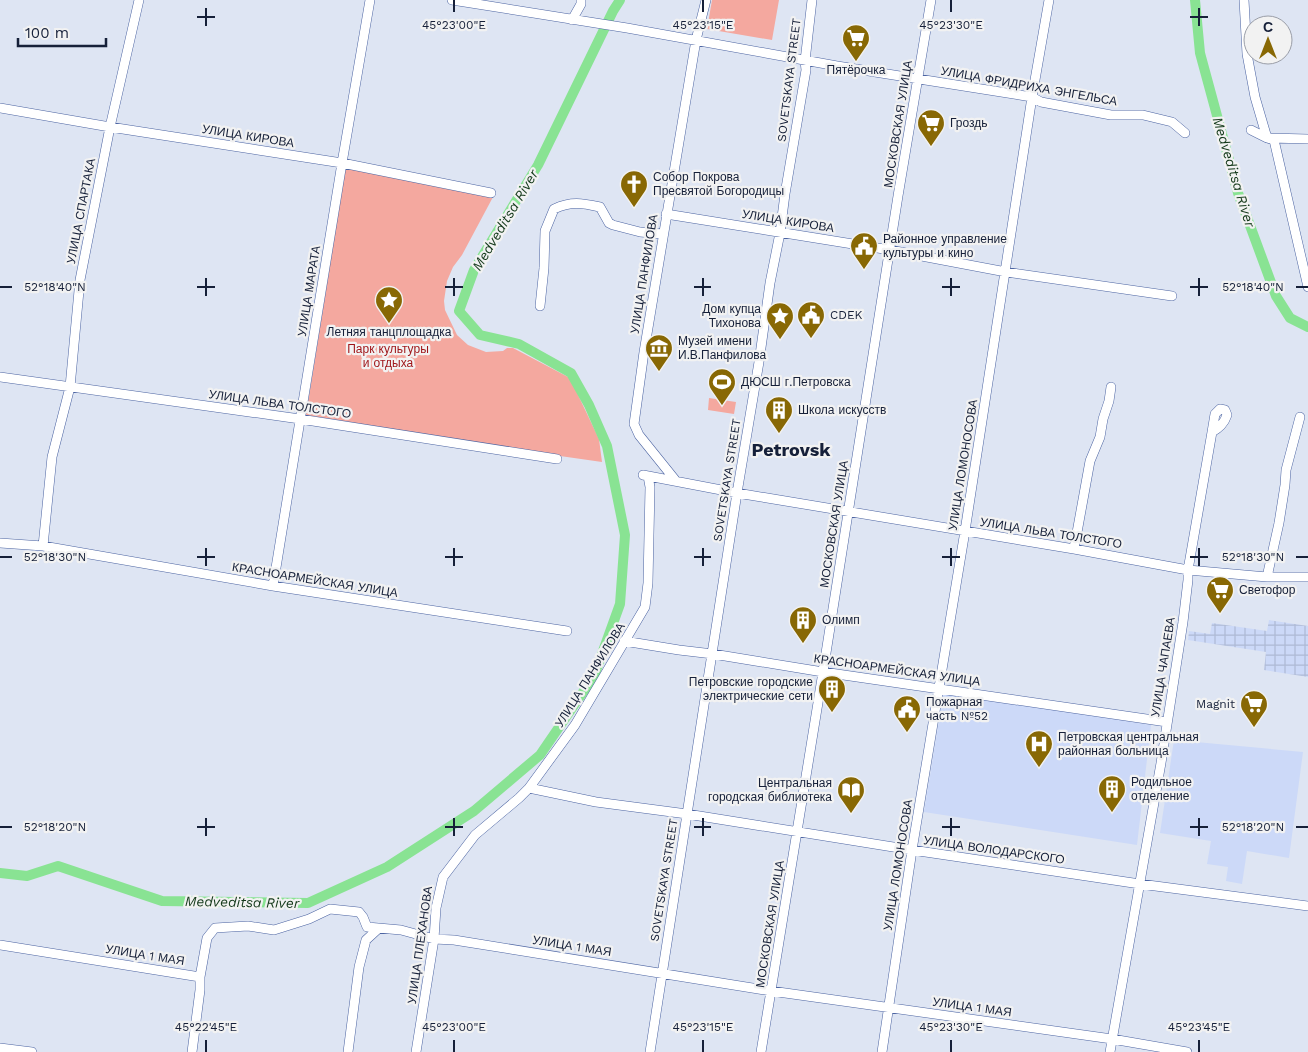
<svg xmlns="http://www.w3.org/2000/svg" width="1308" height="1052" font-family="'Work Sans',sans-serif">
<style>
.built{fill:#ccd9f8}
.industrial{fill:url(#industrial-grid)}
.green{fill:#f4a89f}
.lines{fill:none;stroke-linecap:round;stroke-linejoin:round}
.river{stroke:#89e393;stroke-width:10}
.minor-casing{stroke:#4c64a2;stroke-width:10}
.minor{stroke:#fff;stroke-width:9}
.ticks{fill:none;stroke:#162039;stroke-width:2}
.labels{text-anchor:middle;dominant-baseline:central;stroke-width:4.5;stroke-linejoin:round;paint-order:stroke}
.poi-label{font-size:12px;fill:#162039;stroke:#f2f2f2;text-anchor:start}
.street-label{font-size:12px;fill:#162039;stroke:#f2f2f2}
.park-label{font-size:12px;fill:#9f1418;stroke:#f2f2f2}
.water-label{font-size:14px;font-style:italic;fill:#133819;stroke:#f2f2f2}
.district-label{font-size:18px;font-weight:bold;fill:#162039;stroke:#f2f2f2}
.ticks-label{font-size:12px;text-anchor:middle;fill:#162039;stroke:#f2f2f2;stroke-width:4.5;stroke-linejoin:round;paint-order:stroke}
</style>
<defs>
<pattern id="industrial-grid" width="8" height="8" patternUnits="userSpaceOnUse" patternTransform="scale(1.25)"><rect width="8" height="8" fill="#ccd9f8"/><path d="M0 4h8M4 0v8" fill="none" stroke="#aebad5"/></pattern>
</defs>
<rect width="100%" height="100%" fill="#dee5f3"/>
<!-- built -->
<path class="built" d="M944 691 1151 725 1137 845 924 812Z
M1174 740 1303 752 1289 858 1247 851 1242 884 1226 881 1228 867 1207 864 1211 841 1160 833Z"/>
<!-- industrial -->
<path class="industrial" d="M1269 620 1308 626V677L1264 670 1266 652 1188 640 1189 631 1210 634 1212 623 1267 631Z"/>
<!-- green -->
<path class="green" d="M712 0H779L772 40 707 29Z
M344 165 493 197 462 255 453 267 447 281 444 301 445 310 457 335 468 345 486 352 503 351 507 348H513L570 378 599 439 602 462 546 454 306 415 332 252Z
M709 398 736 402 734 414 708 410Z"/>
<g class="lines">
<!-- river -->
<path class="river" d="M1195 0 1200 53 1238 193 1276 296 1290 318 1308 327
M0 873 27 876 58 866 162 901 308 903 387 867 474 811 540 755 594 676 620 604 625 535 607 446 589 405 571 373 519 344 480 335 459 311 474 270 538 165 613 11 620 0"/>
<!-- minor casing -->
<g class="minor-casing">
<path id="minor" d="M452 0 627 28 837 66 1032 97 1041 102 1111 115H1143L1172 122 1185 133
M1244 0 1247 54 1255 97 1267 138 1274 140 1308 287
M572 20 581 4V0
M0 108 110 127 342 163 491 193
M1251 130 1267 138 1308 139
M666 214 890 250 1006 272 1172 296
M540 306 544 268 545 231 554 209C571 201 582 203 600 207L609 223 613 225 640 232 663 234
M0 377 300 419 557 459
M643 475 737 493 1074 549 1188 570 1267 577H1308
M676 481 639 435 634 424 644 352 696 40 706 0
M0 543 43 546 273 586 567 631
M43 546 52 457 70 387 80 280 110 127 139 0
M1074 549 1090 461 1100 437 1103 419 1109 401 1111 387
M1267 577 1279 523 1285 485 1286 470 1300 417
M273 586 342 163 370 0
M624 641 679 650 713 654 823 672 1167 722
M529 788 596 802 687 814 912 850 1140 884 1308 906
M0 945 200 977 207 938 215 928 248 926 274 930 309 919 330 909 359 912 363 917 367 927 401 930 434 939 454 940 771 991 1112 1039 1187 1052
M0 1048 32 1052
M192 1052 200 990V977
M348 1052 359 967 366 940 378 929
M416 1052 434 939 436 908 443 877 475 835 519 798 529 788 575 725 645 607 648 583 650 487 648 476
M650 1052 737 493 759 362 770 283 780 233 785 194 806 70 805 61 812 0
M761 1052 823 672 898 196 931 0
M882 1052 912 850 965 531 1032 97 1049 0
M1110 1052 1161 763 1183 622 1188 580V570L1212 432 1215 414 1220 409 1225 410 1227 415C1224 424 1219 428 1212 432"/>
</g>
<!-- minor -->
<use href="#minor" class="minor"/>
</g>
<!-- ticks -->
<path class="ticks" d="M454 0V12M703 0V12M951 0V12M206 8V26M1199 8V26M197 17H215M1190 17H1208M206 278V296M454 278V296M703 278V296M951 278V296M1199 278V296M0 287H12M197 287H215M445 287H463M694 287H711M942 287H960M1190 287H1208M1296 287H1308M206 548V566M454 548V566M703 548V566M951 548V566M1199 548V566M0 557H12M197 557H215M445 557H463M694 557H711M942 557H960M1190 557H1208M1296 557H1308M206 818V836M454 818V836M703 818V836M951 818V836M1199 818V836M0 827H12M197 827H215M445 827H463M694 827H711M942 827H960M1190 827H1208M1296 827H1308M206 1040V1052M454 1040V1052M703 1040V1052M951 1040V1052M1199 1040V1052"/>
<!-- icons -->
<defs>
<g id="supermarket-pin" transform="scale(1.4375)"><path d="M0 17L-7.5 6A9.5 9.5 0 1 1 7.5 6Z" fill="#886804" stroke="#f2f2f2"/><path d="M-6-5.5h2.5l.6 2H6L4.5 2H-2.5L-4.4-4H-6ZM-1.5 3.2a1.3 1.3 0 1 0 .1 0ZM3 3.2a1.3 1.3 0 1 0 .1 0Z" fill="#fff"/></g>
<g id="church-pin" transform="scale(1.4375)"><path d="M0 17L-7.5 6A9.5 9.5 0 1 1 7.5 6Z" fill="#886804" stroke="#f2f2f2"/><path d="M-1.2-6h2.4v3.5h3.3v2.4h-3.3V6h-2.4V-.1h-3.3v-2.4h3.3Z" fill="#fff"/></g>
<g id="civic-pin" transform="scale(1.4375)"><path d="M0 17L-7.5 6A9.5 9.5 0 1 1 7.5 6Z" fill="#886804" stroke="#f2f2f2"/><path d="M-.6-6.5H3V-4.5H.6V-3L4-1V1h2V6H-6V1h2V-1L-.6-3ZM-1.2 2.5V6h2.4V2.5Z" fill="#fff"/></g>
<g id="sight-pin" transform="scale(1.4375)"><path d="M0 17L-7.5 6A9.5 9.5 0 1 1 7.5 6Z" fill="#886804" stroke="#f2f2f2"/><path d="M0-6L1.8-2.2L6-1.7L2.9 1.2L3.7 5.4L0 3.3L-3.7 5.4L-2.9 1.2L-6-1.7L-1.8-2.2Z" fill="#fff"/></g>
<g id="museum-pin" transform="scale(1.4375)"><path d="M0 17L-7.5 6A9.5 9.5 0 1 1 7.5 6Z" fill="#886804" stroke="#f2f2f2"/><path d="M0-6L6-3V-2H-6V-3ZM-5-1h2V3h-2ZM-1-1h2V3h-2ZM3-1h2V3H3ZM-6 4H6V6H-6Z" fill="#fff"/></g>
<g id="stadium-pin" transform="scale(1.4375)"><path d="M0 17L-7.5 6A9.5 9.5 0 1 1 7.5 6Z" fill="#886804" stroke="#f2f2f2"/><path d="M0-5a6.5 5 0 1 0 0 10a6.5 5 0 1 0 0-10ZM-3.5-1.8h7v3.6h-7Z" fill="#fff"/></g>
<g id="building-pin" transform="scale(1.4375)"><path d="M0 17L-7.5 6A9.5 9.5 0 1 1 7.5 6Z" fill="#886804" stroke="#f2f2f2"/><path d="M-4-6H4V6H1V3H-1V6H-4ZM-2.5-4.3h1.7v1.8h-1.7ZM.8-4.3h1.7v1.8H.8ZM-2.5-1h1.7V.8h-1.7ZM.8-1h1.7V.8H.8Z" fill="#fff"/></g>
<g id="hospital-pin" transform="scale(1.4375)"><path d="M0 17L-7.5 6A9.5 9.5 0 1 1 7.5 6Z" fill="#886804" stroke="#f2f2f2"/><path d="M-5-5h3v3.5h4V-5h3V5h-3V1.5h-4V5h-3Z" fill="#fff"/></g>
<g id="library-pin" transform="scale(1.4375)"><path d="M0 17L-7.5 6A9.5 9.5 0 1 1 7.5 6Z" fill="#886804" stroke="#f2f2f2"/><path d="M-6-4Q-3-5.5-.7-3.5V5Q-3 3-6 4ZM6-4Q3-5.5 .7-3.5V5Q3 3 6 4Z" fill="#fff"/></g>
</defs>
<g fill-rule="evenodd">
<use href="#supermarket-pin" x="856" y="38"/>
<use href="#supermarket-pin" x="931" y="123"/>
<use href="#church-pin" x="634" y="184"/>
<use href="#civic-pin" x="864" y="246"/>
<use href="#sight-pin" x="389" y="300"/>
<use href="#civic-pin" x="811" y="315"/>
<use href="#sight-pin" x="780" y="316"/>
<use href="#museum-pin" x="659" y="348"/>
<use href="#stadium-pin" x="722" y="382"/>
<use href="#building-pin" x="779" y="410"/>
<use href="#supermarket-pin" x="1220" y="590"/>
<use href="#building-pin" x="803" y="620"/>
<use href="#building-pin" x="832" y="689"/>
<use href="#supermarket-pin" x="1254" y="704"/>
<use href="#civic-pin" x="907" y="709"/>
<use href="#hospital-pin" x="1039" y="744"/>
<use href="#building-pin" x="1112" y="789"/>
<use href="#library-pin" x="851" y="790"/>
</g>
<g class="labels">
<!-- poi labels -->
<g class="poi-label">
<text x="856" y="70" text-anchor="middle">Пятёрочка</text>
<text x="950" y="123">Гроздь</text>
<text x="653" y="177">Собор Покрова<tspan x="653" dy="14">Пресвятой Богородицы</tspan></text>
<text x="883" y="239">Районное управление<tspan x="883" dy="14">культуры и кино</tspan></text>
<text x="761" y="309" text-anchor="end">Дом купца<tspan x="761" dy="14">Тихонова</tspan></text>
<text x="830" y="315">CDEK</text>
<text x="389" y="332" text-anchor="middle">Летняя танцплощадка</text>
<text x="678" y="341">Музей имени<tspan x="678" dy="14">И.В.Панфилова</tspan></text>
<text x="741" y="382">ДЮСШ г.Петровска</text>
<text x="798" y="410">Школа искусств</text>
<text x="1239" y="590">Светофор</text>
<text x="822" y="620">Олимп</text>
<text x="813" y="682" text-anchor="end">Петровские городские<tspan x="813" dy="14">электрические сети</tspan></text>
<text x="926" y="702">Пожарная<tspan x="926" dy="14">часть №52</tspan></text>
<text x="1235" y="704" text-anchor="end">Magnit</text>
<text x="1058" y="737">Петровская центральная<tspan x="1058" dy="14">районная больница</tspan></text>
<text x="1131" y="782">Родильное<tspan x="1131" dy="14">отделение</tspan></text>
<text x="832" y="783" text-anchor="end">Центральная<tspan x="832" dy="14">городская библиотека</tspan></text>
</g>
<!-- street labels -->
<g class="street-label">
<text transform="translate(789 80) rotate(-83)">SOVETSKAYA STREET</text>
<text transform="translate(1029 86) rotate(10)">УЛИЦА ФРИДРИХА ЭНГЕЛЬСА</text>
<text transform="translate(898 124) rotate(-81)">МОСКОВСКАЯ УЛИЦА</text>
<text transform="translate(248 136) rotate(9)">УЛИЦА КИРОВА</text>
<text transform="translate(81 211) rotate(-79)">УЛИЦА СПАРТАКА</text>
<text transform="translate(788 221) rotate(9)">УЛИЦА КИРОВА</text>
<text transform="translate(644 274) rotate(-81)">УЛИЦА ПАНФИЛОВА</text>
<text transform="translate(309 291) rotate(-81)">УЛИЦА МАРАТА</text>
<text transform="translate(280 404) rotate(8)">УЛИЦА ЛЬВА ТОЛСТОГО</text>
<text transform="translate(963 465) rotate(-81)">УЛИЦА ЛОМОНОСОВА</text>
<text transform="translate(727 480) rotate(-81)">SOVETSKAYA STREET</text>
<text transform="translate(834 524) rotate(-81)">МОСКОВСКАЯ УЛИЦА</text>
<text transform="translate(1051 533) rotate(9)">УЛИЦА ЛЬВА ТОЛСТОГО</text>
<text transform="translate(315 580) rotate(9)">КРАСНОАРМЕЙСКАЯ УЛИЦА</text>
<text transform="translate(1163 667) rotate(-81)">УЛИЦА ЧАПАЕВА</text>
<text transform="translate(897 670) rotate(8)">КРАСНОАРМЕЙСКАЯ УЛИЦА</text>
<text transform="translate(590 675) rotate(-58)">УЛИЦА ПАНФИЛОВА</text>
<text transform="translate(994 850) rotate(8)">УЛИЦА ВОЛОДАРСКОГО</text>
<text transform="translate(898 865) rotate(-81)">УЛИЦА ЛОМОНОСОВА</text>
<text transform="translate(664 880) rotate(-81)">SOVETSKAYA STREET</text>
<text transform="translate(770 924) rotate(-81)">МОСКОВСКАЯ УЛИЦА</text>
<text transform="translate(420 945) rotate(-82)">УЛИЦА ПЛЕХАНОВА</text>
<text transform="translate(572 946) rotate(9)">УЛИЦА 1 МАЯ</text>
<text transform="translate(145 955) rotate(9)">УЛИЦА 1 МАЯ</text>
<text transform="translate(972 1007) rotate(8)">УЛИЦА 1 МАЯ</text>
</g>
<!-- park labels -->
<g class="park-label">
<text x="388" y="349">Парк культуры<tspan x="388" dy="14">и отдыха</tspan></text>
</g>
<!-- water labels -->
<g class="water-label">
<text transform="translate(1234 172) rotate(73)">Medveditsa River</text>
<text transform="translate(505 220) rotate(-59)">Medveditsa River</text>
<text transform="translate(242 902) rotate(1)">Medveditsa River</text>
</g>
<!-- district labels -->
<g class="district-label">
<text x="791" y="449">Petrovsk</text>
</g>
</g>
<g class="ticks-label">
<text x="454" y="29">45°23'00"E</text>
<text x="703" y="29">45°23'15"E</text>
<text x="951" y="29">45°23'30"E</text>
<text x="55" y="291">52°18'40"N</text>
<text x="1253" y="291">52°18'40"N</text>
<text x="55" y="561">52°18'30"N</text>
<text x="1253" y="561">52°18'30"N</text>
<text x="55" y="831">52°18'20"N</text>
<text x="1253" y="831">52°18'20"N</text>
<text x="206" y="1031">45°22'45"E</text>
<text x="454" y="1031">45°23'00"E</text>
<text x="703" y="1031">45°23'15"E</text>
<text x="951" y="1031">45°23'30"E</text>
<text x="1199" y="1031">45°23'45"E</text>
</g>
<!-- north arrow -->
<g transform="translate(1268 40)"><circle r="24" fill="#f2f2f2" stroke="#9a9ea8"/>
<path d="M0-4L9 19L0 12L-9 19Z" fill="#886804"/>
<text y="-8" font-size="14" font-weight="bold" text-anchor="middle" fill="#162039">С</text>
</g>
<!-- scale -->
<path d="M18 38v8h88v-8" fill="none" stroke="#162039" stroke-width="2.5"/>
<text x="25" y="38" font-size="15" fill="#162039" stroke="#f2f2f2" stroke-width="4" paint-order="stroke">100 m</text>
</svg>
